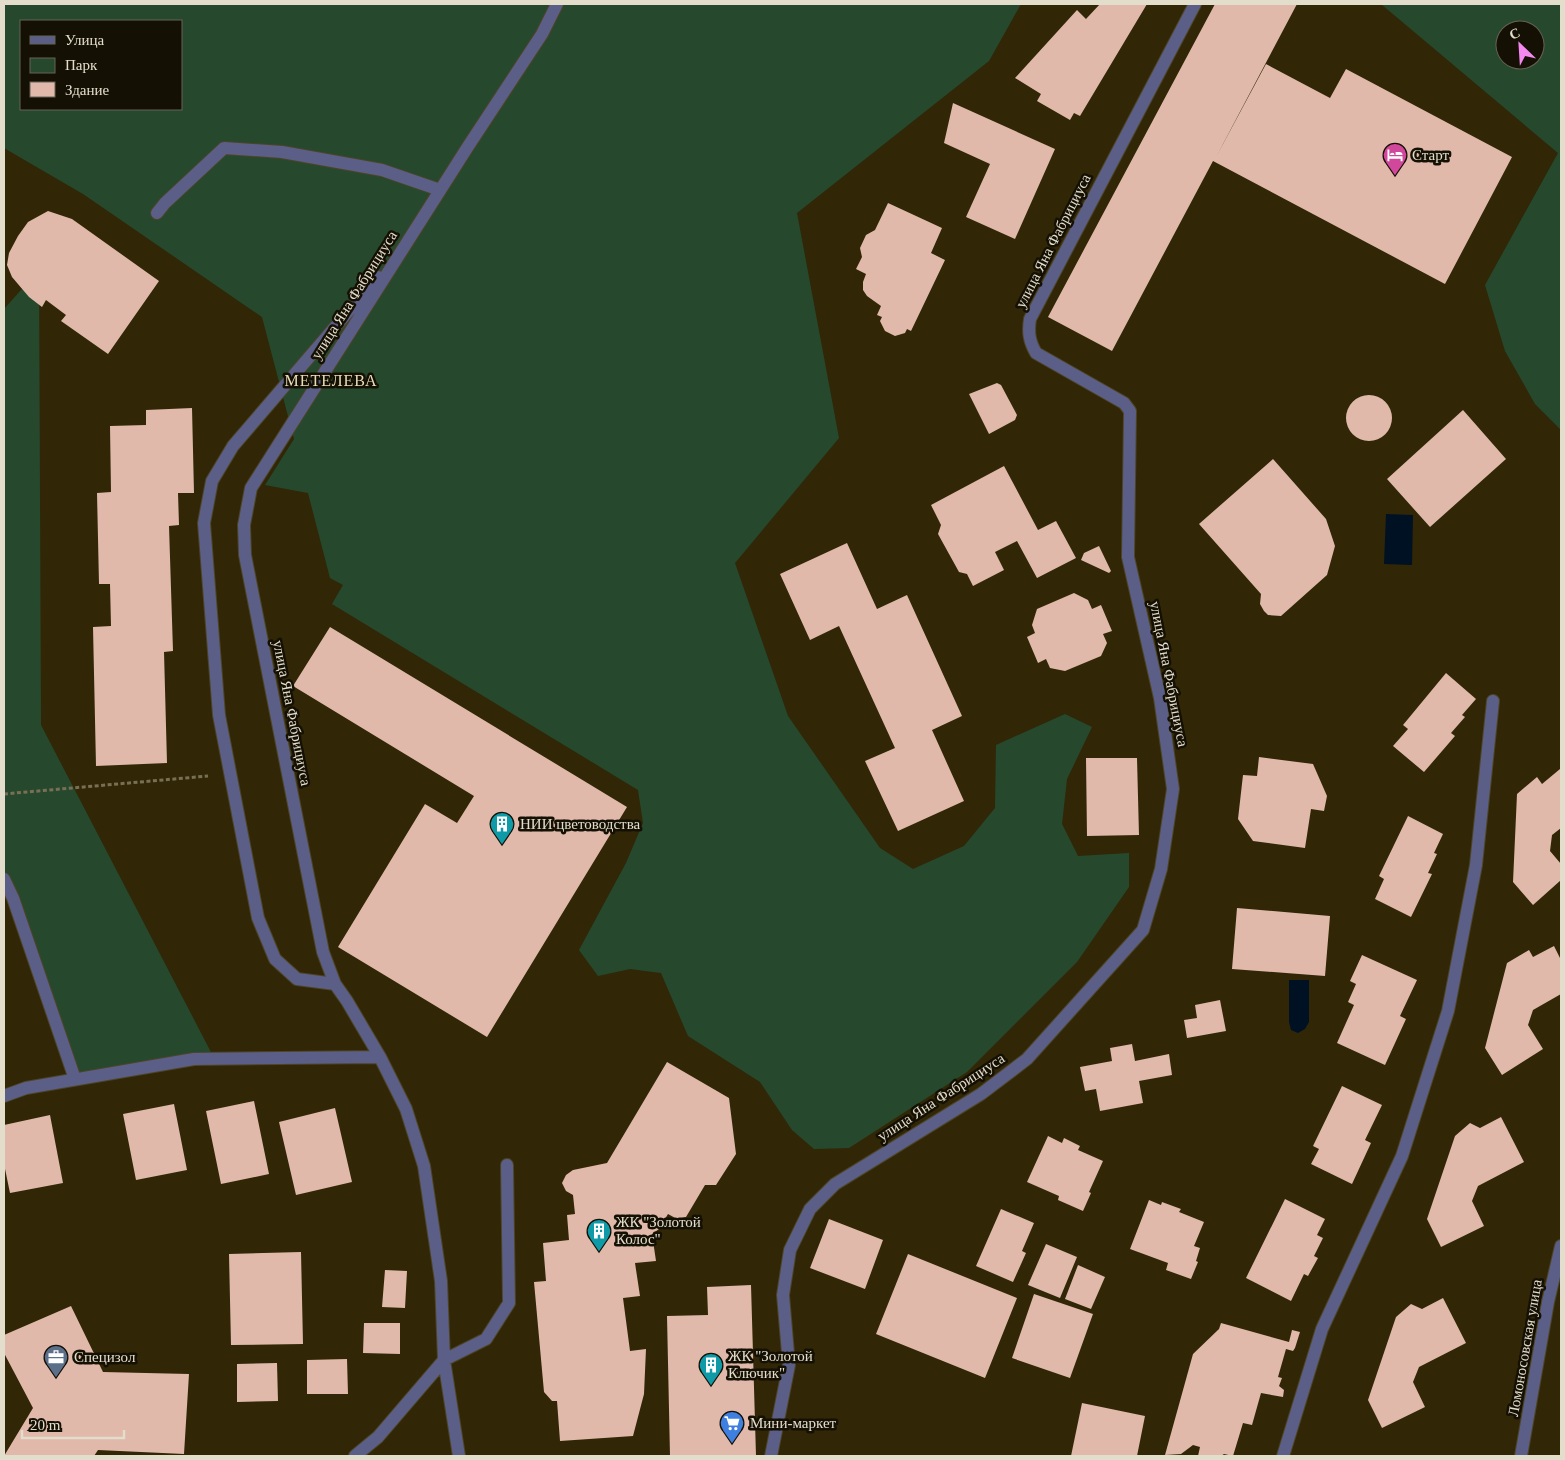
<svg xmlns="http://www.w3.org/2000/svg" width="1565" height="1460" font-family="'Times New Roman',serif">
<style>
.green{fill:#26492e;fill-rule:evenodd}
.water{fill:#001124}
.building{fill:#e0b9aa}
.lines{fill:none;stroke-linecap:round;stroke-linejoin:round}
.minor-casing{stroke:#4d4426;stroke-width:14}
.path{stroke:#786f54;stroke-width:3;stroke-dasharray:4 2.5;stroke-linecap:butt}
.minor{stroke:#5b5e86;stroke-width:12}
.labels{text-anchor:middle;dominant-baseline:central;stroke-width:5;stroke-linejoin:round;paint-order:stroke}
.poi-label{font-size:15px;fill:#e3ddcb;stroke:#151004;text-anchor:start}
.street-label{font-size:15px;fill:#e3ddcb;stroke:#151004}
.neighbourhood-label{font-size:16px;letter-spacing:1px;fill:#eadeba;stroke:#151004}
</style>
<rect width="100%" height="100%" fill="#312706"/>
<!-- green -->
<path class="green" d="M4 4H1021L989 61 797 213 839 438 735 563 788 716 880 848 913 869 964 846 995 808 996 745 1065 714 1092 727 1067 779 1062 824 1078 856 1129 853V887L1077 962 967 1072 849 1148 814 1149 792 1130 760 1082 688 1036 661 973 630 969 598 976 579 950 626 863 643 823 638 790 332 604 343 585 330 578 308 493 265 485 294 439 262 317 83 194 4 148ZM21 21H181V109H21Z
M1381 4H1561V430L1535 404 1505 351 1485 285 1558 153ZM1505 30H1535V60H1505Z
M39 270 41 725 214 1058 75 1079 4 879V309Z"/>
<!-- water -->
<path class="water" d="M1386 514 1413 515 1412 565 1384 564Z
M1289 980H1309V1022L1305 1029 1298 1033 1291 1030 1289 1022Z"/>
<!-- building -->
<path class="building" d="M1100 4H1147L1080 116 1074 113 1070 120 1037 101 1041 94 1015 78 1077 10 1086 19Z
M1215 4H1297L1215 159 1266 64 1330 98 1346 69 1512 157 1445 284 1213 161 1112 351 1048 317Z
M953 103 1055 149 1015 239 966 217 990 164 944 143Z
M888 203 942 228 931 253 945 260 911 331 907 329 905 333 895 336 885 331 880 321 882 317 877 315 881 306 867 296 863 290V282L866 274 856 269 862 257 860 248 866 235 875 230Z
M48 211 72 219 159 281 108 354 61 321 66 315 46 300 42 307 29 297 12 277 7 265 9 253 18 236 28 222Z
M997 383 1001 385 1017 415 1015 420 989 434 969 394Z
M1346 418a23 23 0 1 1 46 0a23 23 0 1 1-46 0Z
M192 408 194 493H178L179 525 169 526 173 651 164 652 167 763 96 766 93 627 111 626 110 584H99L97 493 111 492 110 426 146 425V410Z
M1463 410 1506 459 1430 527 1387 479Z
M1273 459 1326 519 1335 546 1327 575 1281 616 1268 615 1264 611 1260 604 1261 594 1199 524Z
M1004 466 1038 530 1056 521 1076 558 1037 578 1017 541 995 552 1004 570 973 586 967 574 959 572 938 534 941 525 931 505Z
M847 543 877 609 907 595 962 716 932 730 964 801 898 831 865 761 895 748 839 626 810 640 780 574Z
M1099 546 1111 571 1109 573 1081 560 1084 553Z
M1074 593 1088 600 1092 609 1101 605 1112 631 1103 634 1107 643 1101 656 1065 671 1050 668 1046 659 1038 663 1027 637 1035 633 1032 625 1037 609Z
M330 627 627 807 487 1037 338 947 425 804 457 823 474 796 293 686Z
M1446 673 1476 699 1462 715 1465 717 1451 733 1455 736 1424 772 1393 746 1408 729 1403 725Z
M1259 757 1313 764 1327 796 1324 811 1311 809 1305 848 1253 841 1238 819 1243 775 1257 776Z
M1086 758H1137L1139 835 1087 836Z
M1560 769 1561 828 1552 835 1550 851 1561 864V880L1533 905 1513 882 1517 794 1537 777 1542 784Z
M1408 816 1443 834 1434 853 1437 854 1428 873 1432 874 1411 917 1375 899 1384 879 1379 876Z
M1237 908 1330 916 1325 976 1232 969Z
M1554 946 1561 960V994L1533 1010 1528 1025 1543 1049 1502 1075 1485 1048 1507 963 1529 950 1533 957Z
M1362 955 1417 980 1400 1016 1406 1019 1385 1065 1337 1043 1354 1005 1348 1002 1356 984 1350 981Z
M1220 1000 1226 1031 1187 1038 1184 1020 1197 1018 1195 1005Z
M1132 1044 1135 1061 1169 1054 1172 1075 1139 1081 1143 1103 1100 1111 1096 1089 1085 1091 1080 1067 1112 1061 1110 1048Z
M667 1062 729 1098 736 1154 716 1185H705L686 1217 677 1219 668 1214 659 1229 652 1234 656 1261 635 1263 640 1296 623 1298 630 1351 646 1349 644 1394 633 1436 560 1441 557 1401H552L544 1392 534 1282 546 1281 543 1243 569 1240 567 1215 575 1214 573 1195 566 1191 562 1183 566 1175 573 1170 607 1163Z
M1342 1086 1382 1105 1365 1140 1371 1143 1352 1184 1311 1164 1319 1149 1313 1146Z
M254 1101 269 1174 221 1184 206 1111Z
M174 1104 187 1170 136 1180 123 1114Z
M335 1108 352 1182 296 1195 279 1122Z
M50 1115 63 1183 10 1193 4 1164V1125Z
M1501 1117 1524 1162 1478 1186 1472 1201 1484 1226 1441 1247 1427 1219 1455 1136 1470 1123 1480 1128Z
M1048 1136 1062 1143 1064 1138 1080 1146 1078 1150 1103 1161 1089 1192 1091 1193 1083 1211 1058 1200 1059 1196 1027 1182Z
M1285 1199 1325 1219 1317 1235 1323 1238 1314 1256 1318 1258 1308 1276 1304 1274 1291 1301 1246 1278Z
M1149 1200 1161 1205 1162 1202 1181 1209 1179 1212 1204 1222 1194 1246 1200 1248 1196 1261 1198 1262 1191 1279 1166 1270 1168 1263 1130 1249Z
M1001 1209 1034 1223 1022 1251 1026 1253 1013 1282 976 1266Z
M829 1219 883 1240 865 1289 810 1268Z
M1046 1244 1077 1257 1060 1298 1028 1285Z
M301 1252 303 1344 231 1345 229 1254Z
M908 1254 1017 1298 985 1378 876 1334Z
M1078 1265 1105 1277 1091 1309 1065 1299Z
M385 1270 407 1271 405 1308 382 1307Z
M751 1285 756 1456H670L667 1316 708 1315 707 1287Z
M1034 1294 1093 1314 1070 1378 1012 1358Z
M1443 1298 1466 1343 1419 1367 1413 1382 1425 1407 1382 1428 1368 1400 1396 1317 1411 1304 1422 1309Z
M71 1306 103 1372 189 1374 184 1454 98 1450 94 1456H4L33 1408 4 1353V1335Z
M364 1323H400V1354L363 1353Z
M1221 1323 1289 1342 1292 1330 1300 1332 1295 1348 1293 1351 1286 1349 1278 1377 1282 1378 1279 1386 1284 1390 1283 1397 1261 1393 1252 1425 1243 1423 1233 1456 1224 1454 1221 1456H1198L1200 1447 1193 1445 1181 1454 1165 1455 1193 1354 1219 1329Z
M347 1359 348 1394H307V1360Z
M277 1363 278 1401 237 1402V1364Z
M1082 1403 1145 1416 1137 1456H1071Z"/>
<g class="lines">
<!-- minor casing -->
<g class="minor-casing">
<path id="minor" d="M157 213 165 203 224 148 282 152 382 170 440 190
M4 879 13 898 75 1079
M335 984 297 979 275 959 258 918 219 715 204 523 212 481 233 446 378 277
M4 1096 26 1088 194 1059 380 1057
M355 1456 378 1437 444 1360 441 1281 424 1166 406 1109 380 1057 347 1001 335 984 323 952 245 555 244 525 251 488 467 148 542 34 557 4
M459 1456 444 1360 486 1339 509 1303 507 1165
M771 1456 789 1365 783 1295 790 1250 810 1209 835 1184 981 1094 1027 1059 1143 930 1161 869 1173 789 1160 698 1128 557 1130 411 1124 403 1036 353C1029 341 1028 332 1030 319L1195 4
M1283 1456 1322 1329 1402 1156 1448 1011 1476 865 1493 701
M1521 1456 1548 1302 1561 1246"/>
</g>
<!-- path -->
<path class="path" d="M4 794 208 776"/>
<!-- minor -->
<use href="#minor" class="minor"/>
</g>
<!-- icons -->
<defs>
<g id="hotel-pin" transform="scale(1.25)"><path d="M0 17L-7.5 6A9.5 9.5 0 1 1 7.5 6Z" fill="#d1479c" stroke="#151004"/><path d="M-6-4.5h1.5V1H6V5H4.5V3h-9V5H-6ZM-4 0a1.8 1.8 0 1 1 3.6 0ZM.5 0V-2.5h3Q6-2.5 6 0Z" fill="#fff"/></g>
<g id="building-pin" transform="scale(1.25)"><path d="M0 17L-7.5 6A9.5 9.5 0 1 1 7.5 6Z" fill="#0f9aa8" stroke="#151004"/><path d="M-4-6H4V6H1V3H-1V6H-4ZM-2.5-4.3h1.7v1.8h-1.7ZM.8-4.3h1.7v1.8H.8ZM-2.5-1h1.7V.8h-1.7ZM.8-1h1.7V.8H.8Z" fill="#fff"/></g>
<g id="office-pin" transform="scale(1.25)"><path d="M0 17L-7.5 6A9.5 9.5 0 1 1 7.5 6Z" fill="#5c6f8a" stroke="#151004"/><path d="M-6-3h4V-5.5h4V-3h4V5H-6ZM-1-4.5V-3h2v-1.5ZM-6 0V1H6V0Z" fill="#fff"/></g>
<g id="supermarket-pin" transform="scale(1.25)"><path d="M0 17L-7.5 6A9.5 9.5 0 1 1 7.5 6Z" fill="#3f7fe0" stroke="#151004"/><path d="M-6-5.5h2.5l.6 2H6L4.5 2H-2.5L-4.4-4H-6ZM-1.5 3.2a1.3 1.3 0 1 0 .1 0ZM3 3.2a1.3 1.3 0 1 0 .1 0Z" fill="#fff"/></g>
</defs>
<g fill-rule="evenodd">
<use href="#hotel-pin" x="1395" y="155"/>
<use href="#building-pin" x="502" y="824"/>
<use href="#building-pin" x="599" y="1231"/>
<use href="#office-pin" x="56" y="1357"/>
<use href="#building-pin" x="711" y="1365"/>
<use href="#supermarket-pin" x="732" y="1423"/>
</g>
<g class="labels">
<!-- poi labels -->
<g class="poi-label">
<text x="1412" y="155">Старт</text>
<text x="520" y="824">НИИ цветоводства</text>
<text x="616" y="1222">ЖК "Золотой<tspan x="616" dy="17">Колос"</tspan></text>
<text x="728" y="1356">ЖК "Золотой<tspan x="728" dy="17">Ключик"</tspan></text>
<text x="74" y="1357">Специзол</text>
<text x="750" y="1423">Мини-маркет</text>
</g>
<!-- street labels -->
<g class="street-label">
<text transform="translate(1053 241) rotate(-63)">улица Яна Фабрициуса</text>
<text transform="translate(354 295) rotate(-58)">улица Яна Фабрициуса</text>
<text transform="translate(1169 674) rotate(79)">улица Яна Фабрициуса</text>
<text transform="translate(292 713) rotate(79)">улица Яна Фабрициуса</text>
<text transform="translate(941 1097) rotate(-33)">улица Яна Фабрициуса</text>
<text transform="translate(1525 1348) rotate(-80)">Ломоносовская улица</text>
</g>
<!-- neighbourhood labels -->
<g class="neighbourhood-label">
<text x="331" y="380">МЕТЕЛЕВА</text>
</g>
</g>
<!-- border -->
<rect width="1565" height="1460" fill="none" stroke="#e3ddcb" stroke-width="10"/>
<!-- legend -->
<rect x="20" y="20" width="162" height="90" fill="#151004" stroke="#676254"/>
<rect x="30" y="36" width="25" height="8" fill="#5b5e86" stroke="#676254"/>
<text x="65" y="45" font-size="15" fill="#e3ddcb">Улица</text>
<rect x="30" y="58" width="25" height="15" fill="#26492e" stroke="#676254"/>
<text x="65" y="70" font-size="15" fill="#e3ddcb">Парк</text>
<rect x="30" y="82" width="25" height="15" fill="#e0b9aa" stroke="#676254"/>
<text x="65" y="95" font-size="15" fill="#e3ddcb">Здание</text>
<!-- north arrow -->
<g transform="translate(1520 45) rotate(335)"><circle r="24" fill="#151004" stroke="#676254"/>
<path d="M0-4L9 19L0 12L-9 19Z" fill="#f489f0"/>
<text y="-8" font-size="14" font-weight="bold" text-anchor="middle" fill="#e3ddcb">С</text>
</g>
<!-- scale -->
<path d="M22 1430v8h102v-8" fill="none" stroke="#e3ddcb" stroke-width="2.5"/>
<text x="30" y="1430" font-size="15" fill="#e3ddcb" stroke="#151004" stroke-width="4" paint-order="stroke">20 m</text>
</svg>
